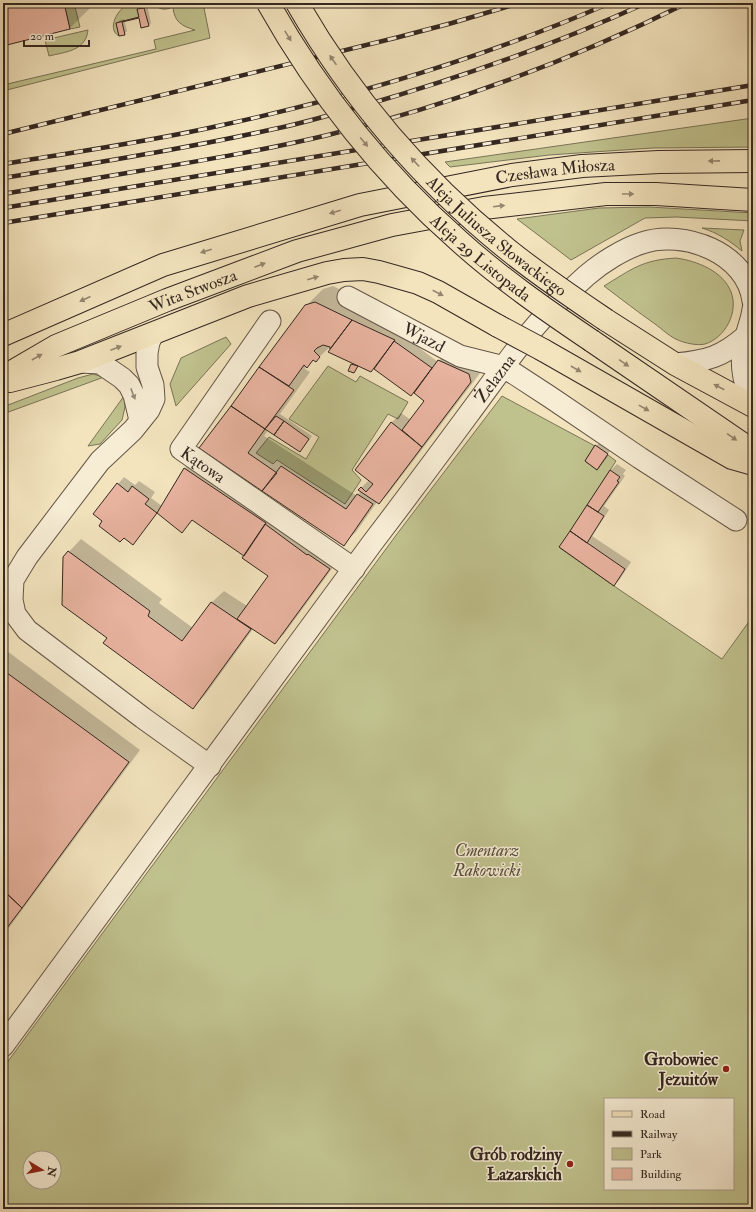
<svg xmlns="http://www.w3.org/2000/svg" width="756" height="1212" font-family="'IM FELL Double Pica',serif">
<style>
.green{fill:#c0c28e;stroke:#7a7458;fill-rule:evenodd}
.shadow{fill:#0003;fill-rule:evenodd}
.building{fill:#e8b39f;stroke:#342721}
.lines{fill:none;stroke-linecap:round;stroke-linejoin:round}
.street-casing{stroke:#645648;stroke-width:23}
.primary-casing{stroke:#342721;stroke-width:24}
.street{stroke:#f7edd5;stroke-width:21}
.primary{stroke:#f3e4be;stroke-width:22}
.rail-casing{stroke:#342721;stroke-width:4.5}
.rail{stroke:#f7edd5;stroke-width:3;stroke-dasharray:9;stroke-linecap:butt}
.primary-bridge-casing{stroke:#342721;stroke-width:24;stroke-linecap:butt}
.primary-bridge{stroke:#f3e4be;stroke-width:22}
.oneway{fill:#948670}
.oneway2{fill:#968a7b}
.poi-dot{fill:#8f2418;stroke:#f7edd5;stroke-width:1.5}
.labels{text-anchor:middle;dominant-baseline:central;stroke-width:3;stroke-linejoin:round;paint-order:stroke}
.street-label{font-size:17px;fill:#342721;stroke:#f7edd5}
.park-label{font-size:17px;font-style:italic;fill:#574e3c;stroke:#f7edd5}
.poi-label{font-size:17px;font-weight:bold;fill:#342721;stroke:#f7edd5;text-anchor:end}
</style>
<rect width="100%" height="100%" fill="#f3e4be"/>
<filter id="stains"><feTurbulence type="fractalNoise" baseFrequency=".005" numOctaves="4"/><feColorMatrix values="0 0 0 0 .2 0 0 0 0 .09 0 0 0 0 .02 0 0 0 .5 -.17"/></filter>
<radialGradient id="worn" r=".72"><stop offset=".6" stop-color="#630" stop-opacity="0"/><stop offset="1" stop-color="#630" stop-opacity=".3"/></radialGradient>
<!-- green -->
<path class="green" d="M64 3H74L80 27 70 29Z
M157 3H203L210 38 3 91V85L156 49 154 40 195 30C182 26 174 22 173 7 166 10 162 10 155 6Z
M129 4H135L143 8 137 10 139 17 116 23 119 36C106 29 118 8 129 4Z
M88 30C86 51 65 52 49 56L45 40Z
M753 118V147L652 148 549 155 450 167 445 162Z
M649 207 753 213V221L676 217 645 218 571 260 517 219 599 208Z
M702 228 744 230 740 241 742 251C730 241 718 233 702 228Z
M676 258C697 261 723 271 731 292 739 312 725 338 705 344 698 346 684 343 678 340 670 337 662 329 655 324 638 312 621 299 604 286 632 269 642 260 676 258Z
M226 337 231 344 176 406 170 384 181 358Z
M328 366 356 382 360 376 408 402 398 419 388 414 352 470 361 480 345 504 277 460 273 464 256 453 269 437 306 459 319 437 289 419Z
M93 374 104 377 3 414V407L78 378Z
M124 396 125 407 122 420 100 444 88 446Z
M502 396 595 446 585 461 597 470 608 455 616 461 560 548 614 586 722 659 753 616V1209H3V1068L397 534ZM605 1099H733V1189H605ZM30 1158H54V1182H30Z"/>
<!-- shadow -->
<path class="shadow" d="M3 3H90L91 7 70 28 3 44Z
M147 5 151 23 148 26 138 10 141 7Z
M124 19 127 31 124 34 117 23 120 20Z
M333 286 368 303 401 334 438 362 456 343 487 364 388 494 379 503 377 502 356 532 343 544 201 448 306 306 323 289ZM331 346 332 349 353 363 350 370 354 372 359 366 374 368 411 395 414 392 425 401 411 420 401 413 392 422 357 470 369 480 361 488V491L357 496 264 436 268 430 300 451 303 448 312 436 280 414 310 372 305 369 306 366 314 360 315 361Z
M599 443 610 451 597 468 596 446Z
M191 462 339 559 284 634 275 643 253 629 205 695 193 708 109 637 64 557 81 539 162 599 159 603 193 628 211 603 224 591 247 606 270 576 248 552 193 519 182 532 158 512 133 543 118 484 124 477 135 485 139 481 155 492 151 498 162 506 185 468Z
M617 464 626 470 623 474 625 476 604 506 609 510 592 536 631 562 620 579 614 585 561 547 611 470Z
M3 648 140 750 3 936Z"/>
<!-- building -->
<path class="building" d="M3 3H64L70 29 3 46Z
M144 8 149 26 141 28 139 18 122 22 125 35 119 36 116 23 139 17 137 9Z
M315 302 352 320 330 349V347L323 345 317 348 314 351 320 357 316 362 313 360 307 368 304 365 289 386 259 367 305 305Z
M352 320 395 340 371 372 328 352Z
M394 341 432 368 411 396 374 369Z
M438 360 469 374 471 382 422 447 402 430 424 401 414 393Z
M351 364 358 366 354 373 348 371Z
M259 367 294 390 265 429 231 406Z
M231 406 265 429 248 453 277 473 262 491 199 448Z
M276 416 284 421 274 435 265 429Z
M284 421 309 439 300 452 274 435Z
M391 422 422 447 379 504 358 490 361 487 366 492 373 484 355 470Z
M595 445 608 454 597 470 585 461Z
M281 466 346 509 357 494 373 504 344 546 262 491Z
M184 468 266 523 244 556 192 520 182 533 157 513Z
M610 470 620 477 617 481 619 482 598 512 587 505Z
M117 483 128 492 132 486 149 499 145 504 157 513 133 545 124 538 120 542 99 526 102 521 93 514Z
M587 505 604 516 587 543 570 531Z
M265 524 307 555 308 554 330 569 275 644 237 619 268 576 242 558Z
M570 531 625 569 614 586 559 547Z
M68 551 150 611 148 616 182 641 211 602 251 629 193 709 103 643 107 638 62 605 63 557Z
M3 670 129 762 22 908 3 890Z
M3 890 22 908 3 933Z"/>
<g class="lines">
<!-- street casing -->
<g class="street-casing">
<g id="street">
<path id="s1" d="M348 297 460 356 504 367 550 397 640 458 736 520"/>
<path d="M753 309C752 319 748 327 746 337 740 358 741 381 753 400"/>
<path id="s2" d="M270 321 181 449 354 569"/>
<path d="M153 334 149 342 147 353V367L153 385 154 399 149 410 133 430 100 461 27 557 13 580 12 600 15 614 27 630 143 718 210 766"/>
<path d="M80 362 100 363 122 378 129 385 134 395 140 420"/>
<path d="M675 364C707 361 722 357 746 336"/>
<path id="s3" d="M3 1046C127 878 249 710 373 542 405 500 437 457 468 415 492 383 514 350 540 321 554 305 571 290 586 276 601 263 623 249 642 243 684 229 747 253 753 301"/>
</g>
</g>
<!-- primary casing -->
<g class="primary-casing">
<g id="primary">
<path d="M606 320 675 364 753 406"/>
<path id="s4" d="M3 335 163 265 360 205 512 175 582 166 659 162 753 161"/>
<path d="M592 341 753 451"/>
<path d="M543 350 732 458 753 464"/>
<path id="s5" d="M3 377 56 346 167 300 297 251 392 225 484 208 606 194H656L753 200"/>
<path d="M10 381 56 369 80 362 248 296 327 273 344 270 363 269 379 272 418 283 438 292 498 326"/>
</g>
</g>
<!-- street -->
<use href="#street" class="street"/>
<!-- primary -->
<use href="#primary" class="primary"/>
<!-- rail casing -->
<g class="rail-casing">
<path id="rail" d="M3 134 399 37 452 23 520 3
M3 164C75 152 147 142 218 126 352 97 484 58 610 3
M3 178C94 163 184 149 274 129 304 123 333 114 362 106 459 78 554 45 646 3
M3 194C44 187 86 180 127 173 194 162 261 151 328 135 452 105 572 60 687 3
M3 208 753 85
M3 223 753 100"/>
</g>
<!-- rail -->
<use href="#rail" class="rail"/>
<!-- primary-bridge casing -->
<g class="primary-bridge-casing">
<g id="primary-bridge">
<path id="s6" d="M268 3C318 92 383 174 459 241 500 278 546 310 592 341"/>
<path id="s7" d="M297 3C351 97 423 181 507 249 539 275 572 297 606 320"/>
<path d="M498 326 543 350"/>
</g>
</g>
<!-- primary-bridge -->
<use href="#primary-bridge" class="primary-bridge"/>
</g>
<!-- one-way arrows -->
<defs><path id="oneway-solid" d="M-6-.8H1V-3.2L6.5 0L1 3.2V.8H-6Z"/></defs>
<g class="oneway">
<use href="#oneway-solid" transform="translate(288 36) rotate(58)"/>
<use href="#oneway-solid" transform="translate(333 60) rotate(-125)"/>
<use href="#oneway-solid" transform="translate(364 142) rotate(50)"/>
<use href="#oneway-solid" transform="translate(714 161) rotate(179)"/>
<use href="#oneway-solid" transform="translate(415 162) rotate(-133)"/>
<use href="#oneway-solid" transform="translate(628 194)"/>
<use href="#oneway-solid" transform="translate(499 206) rotate(-7)"/>
<use href="#oneway-solid" transform="translate(335 212) rotate(164)"/>
<use href="#oneway-solid" transform="translate(206 251) rotate(163)"/>
<use href="#oneway-solid" transform="translate(260 265) rotate(-21)"/>
<use href="#oneway-solid" transform="translate(313 278) rotate(-16)"/>
<use href="#oneway-solid" transform="translate(438 293) rotate(27)"/>
<use href="#oneway-solid" transform="translate(85 299) rotate(156)"/>
<use href="#oneway-solid" transform="translate(116 348) rotate(-21)"/>
<use href="#oneway-solid" transform="translate(37 357) rotate(-30)"/>
<use href="#oneway-solid" transform="translate(624 363) rotate(34)"/>
<use href="#oneway-solid" transform="translate(576 369) rotate(30)"/>
<use href="#oneway-solid" transform="translate(719 387) rotate(-152)"/>
<use href="#oneway-solid" transform="translate(644 408) rotate(29)"/>
<use href="#oneway-solid" transform="translate(732 437) rotate(35)"/>
</g>
<use class="oneway2" href="#oneway-solid" transform="translate(133 394) rotate(69)"/>
<!-- markers -->
<g class="poi-dot">
<circle cx="726" cy="1069" r="4"/>
<circle cx="570" cy="1164" r="4"/>
</g>
<g class="labels">
<!-- street labels -->
<g class="street-label">
<text stroke="none"><textPath href="#s4" startOffset="579">Czesława Miłosza</textPath></text>
<text stroke="none"><textPath href="#s7" startOffset="309">Aleja Juliusza Słowackiego</textPath></text>
<text stroke="none"><textPath href="#s6" startOffset="334">Aleja 29 Listopada</textPath></text>
<text stroke="none"><textPath href="#s5" startOffset="209">Wita Stwosza</textPath></text>
<text stroke="none"><textPath href="#s1" startOffset="86">Wjazd</textPath></text>
<text stroke="none"><textPath href="#s3" startOffset="829">Żelazna</textPath></text>
<text stroke="none"><textPath href="#s2" startOffset="183">Kątowa</textPath></text>
</g>
<!-- park labels -->
<g class="park-label">
<text x="487" y="850">Cmentarz<tspan x="487" dy="20">Rakowicki</tspan></text>
</g>
<!-- poi labels -->
<g class="poi-label">
<text x="718" y="1059">Grobowiec<tspan x="718" dy="20">Jezuitów</tspan></text>
<text x="562" y="1154">Grób rodziny<tspan x="562" dy="20">Łazarskich</tspan></text>
</g>
</g>
<!-- margin -->
<rect width="756" height="1212" fill="none" stroke="#f3e4be" stroke-width="16"/>
<rect x="4" y="4" width="748" height="1204" fill="none" stroke="#342721" stroke-width="2"/>
<rect x="8" y="8" width="740" height="1196" fill="none" stroke="#342721"/>
<!-- legend -->
<rect x="604" y="1098" width="130" height="92" fill="#f7edd5" stroke="#a99e8d"/>
<rect x="612" y="1111" width="20" height="6" fill="#f3e4be" stroke="#a99e8d"/>
<text x="640" y="1118" font-size="12" fill="#342721">Road</text>
<rect x="612" y="1131" width="20" height="6" fill="#342721" stroke="#a99e8d"/>
<text x="640" y="1138" font-size="12" fill="#342721">Railway</text>
<rect x="612" y="1148" width="20" height="12" fill="#c0c28e" stroke="#a99e8d"/>
<text x="640" y="1158" font-size="12" fill="#342721">Park</text>
<rect x="612" y="1168" width="20" height="12" fill="#e8b39f" stroke="#a99e8d"/>
<text x="640" y="1178" font-size="12" fill="#342721">Building</text>
<!-- north arrow -->
<g transform="translate(42 1170) rotate(100)"><circle r="19" fill="#f7edd5" stroke="#a99e8d"/>
<path d="M0-3L7 15L0 10L-7 15Z" fill="#8f2418"/>
<text y="-6" font-size="11" font-weight="bold" text-anchor="middle" fill="#342721">N</text>
</g>
<!-- scale -->
<path d="M24 40v6h65v-6" fill="none" stroke="#342721" stroke-width="2"/>
<text x="30" y="40" font-size="12" fill="#342721" stroke="#f7edd5" stroke-width="3" paint-order="stroke">20 m</text>
<rect width="100%" height="100%" filter="url(#stains)"/>
<rect width="100%" height="100%" fill="url(#worn)"/>
</svg>
